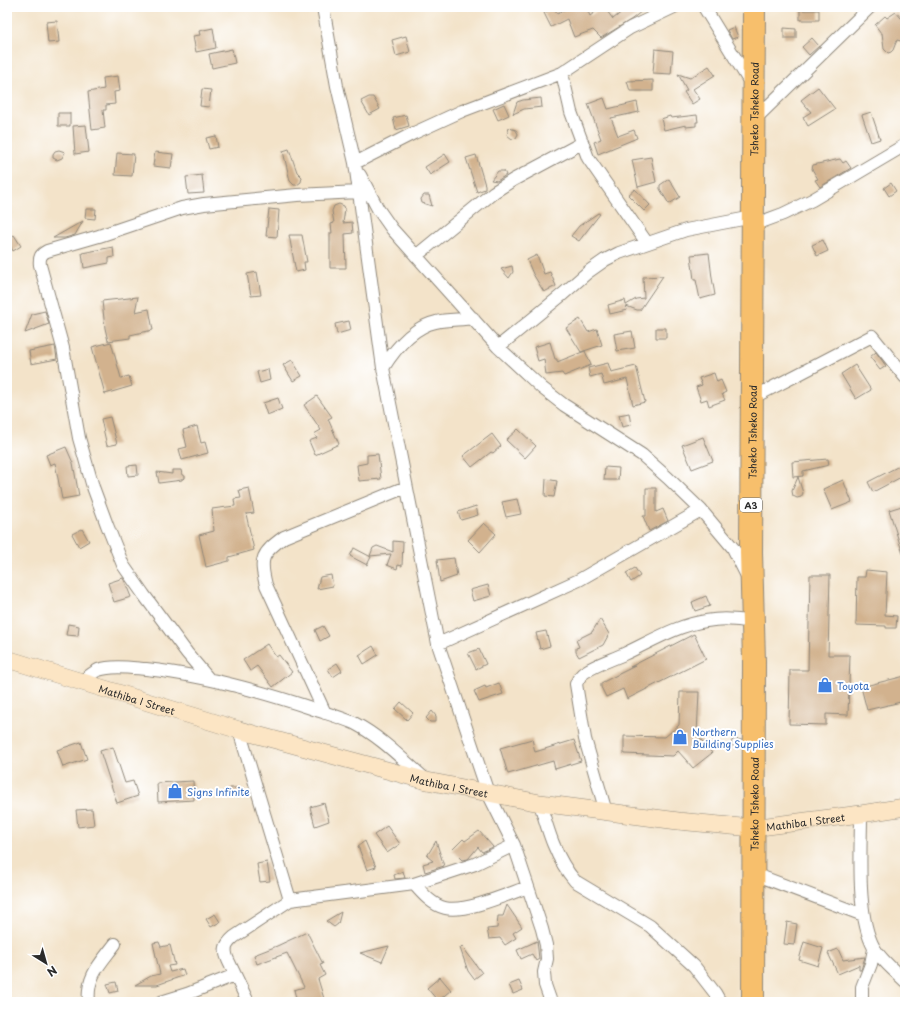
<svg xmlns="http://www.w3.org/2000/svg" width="912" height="1009" font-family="'Playpen Sans',sans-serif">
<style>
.building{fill:#d2b28e}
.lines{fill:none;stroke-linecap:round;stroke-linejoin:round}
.lane-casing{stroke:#8f877a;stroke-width:8}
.street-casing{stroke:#8f877a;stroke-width:14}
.secondary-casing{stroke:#8f877a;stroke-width:18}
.highway-casing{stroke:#8f877a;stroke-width:24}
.lane{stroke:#fff;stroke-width:6}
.street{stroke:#fff;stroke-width:12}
.secondary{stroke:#fce5c4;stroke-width:17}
.highway{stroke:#f7bf6c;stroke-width:22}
.labels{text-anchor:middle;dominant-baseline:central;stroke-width:4;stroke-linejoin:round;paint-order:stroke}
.shield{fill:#fff;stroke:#6b6b6b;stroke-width:1}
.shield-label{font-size:9px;font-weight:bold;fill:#2b2b2b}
.street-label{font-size:10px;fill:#2b2b2b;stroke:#fff}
.shop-label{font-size:10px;fill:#366cbe;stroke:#fff;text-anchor:start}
</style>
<rect width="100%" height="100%" fill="#fff"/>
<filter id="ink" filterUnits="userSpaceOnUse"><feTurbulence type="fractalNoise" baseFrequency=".025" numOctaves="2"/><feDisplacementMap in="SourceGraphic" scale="8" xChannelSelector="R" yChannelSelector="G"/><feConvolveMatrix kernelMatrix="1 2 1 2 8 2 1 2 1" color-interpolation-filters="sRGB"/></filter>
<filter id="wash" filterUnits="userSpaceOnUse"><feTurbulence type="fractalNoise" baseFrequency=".012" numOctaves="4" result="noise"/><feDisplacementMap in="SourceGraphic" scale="16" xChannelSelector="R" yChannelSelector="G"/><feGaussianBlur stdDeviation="0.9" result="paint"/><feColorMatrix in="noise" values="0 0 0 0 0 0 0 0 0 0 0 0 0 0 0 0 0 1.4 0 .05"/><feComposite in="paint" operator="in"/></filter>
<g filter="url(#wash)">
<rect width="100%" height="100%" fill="#f3e3c9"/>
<g id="blocks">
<!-- building -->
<path class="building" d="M571 7H586L590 16 602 7H604L613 19 628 7H647L632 19 601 38 593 30 574 37 567 19 551 27 544 13 554 8 557 13Z
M800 10H819V20H800Z
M896 12 901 18 905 16V42L897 40 893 50 891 52 888 53 884 49 882 33H881L875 25 885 16 887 18Z
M57 21 59 42 48 43 46 22Z
M734 27 738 37 732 39 727 30Z
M213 28 216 48 196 52 193 36 200 35 199 31Z
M784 28 796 29V38H784Z
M406 36 410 52 396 56 392 40Z
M812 38 819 46 809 55 802 47Z
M232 49 235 63 212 68 209 54Z
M655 49 673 51 671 74 653 73Z
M709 66 715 75 693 89 700 99 692 104 684 92 687 90 678 74 690 78Z
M118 76 120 91 114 92 115 104 106 105V110H103L105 128 92 130 88 92 104 89 103 78Z
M653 80V91H630L627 81Z
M818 87 835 109 808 126 803 117 811 112 801 100Z
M202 89 211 90 209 107 200 106Z
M369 97H373L380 109 369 115 361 101Z
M541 98 542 107 524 109 513 114 517 102 523 100Z
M604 98 608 109 637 102 639 112 611 118 618 136 634 130 637 138 598 154 594 142 601 139 588 104Z
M504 104 509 115 498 120 493 109Z
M871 112 880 139 871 142 862 115Z
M58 113H70V126H58Z
M406 115 409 126 396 130 393 118Z
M697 115 698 122H696V126L686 127V125L664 130 661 119 670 116 671 118Z
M86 125 89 152 75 154 73 126Z
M509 128 516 130 518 134 516 138 512 139 507 135Z
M216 136 218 147 209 149 206 138Z
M289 149 297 172 302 177 301 182 297 185H294L290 181 283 151Z
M59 150 65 152 62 158 57 160 53 158V154L55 151Z
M155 152 173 154 171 168 153 166Z
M117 153 134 154 132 176 115 175Z
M445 154 450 162 430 175 425 167Z
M476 155 485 185V189L477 192 466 158Z
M651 157 656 182 638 187 632 160Z
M840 159 843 163 846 161 851 168 820 187 815 180 818 179 812 169 813 165Z
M498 171H504L506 175 497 181 491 180Z
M202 175 204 193 188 194 186 177Z
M669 179 680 197 669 204 660 189V185Z
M891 183 896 191 889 196 884 188Z
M635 189 650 205 644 211 628 195Z
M424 195H429L432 206 422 203 421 199Z
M339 204 344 206 345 209 343 223 352 222 353 233 345 234 346 268H330V233H332L331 224 334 223 332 211 334 206Z
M86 209H96L95 219 85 218Z
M269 209 279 210 277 237 266 236Z
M598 213 600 214 579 241 571 236 579 226Z
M83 221 75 235 65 238H53Z
M14 235 21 246 13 251 7 239Z
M289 235H302L307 262H304L305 270 296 272Z
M823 240 828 251 817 256 812 245Z
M113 247 114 257 109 258V263L84 268 82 253Z
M709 253 712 278 715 295 700 299 696 280H694L691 255Z
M537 255 544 274 550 272 556 286 544 292 533 274 527 260Z
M512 266 513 272 509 278 501 269Z
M257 272 261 295 251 296 247 274Z
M663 276 640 310H637L626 306 627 310 610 314 608 305 625 300 626 305 636 299 644 298 643 277Z
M138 297 135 312 149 309 153 330 130 335V338L108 341 105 328 102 301Z
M45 311 49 324 25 333 32 314Z
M580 319 588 332 597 329 602 345 581 352 566 328Z
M349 321 351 330 337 334 335 324Z
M656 328H666V338H656Z
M632 331 635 348 617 351 614 334Z
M111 342 121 378 129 376 132 386 105 394 92 347Z
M550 342 555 359H557V362L585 351 591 365 564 376 562 373 546 375 544 359 538 361 534 347Z
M55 346 57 359 31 364 29 351Z
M876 352 886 366 880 370 870 357Z
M292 360 302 376 293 381 283 365Z
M608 363 611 372 636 366 645 402 633 405 627 379 604 385 601 374 590 377 588 368Z
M855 365 871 390 856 399 841 374Z
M268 369 270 380 260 383 257 372Z
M714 373 717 382 721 380 726 392 722 394 725 400 709 406 707 399 701 401 696 387 702 385 699 378Z
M317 396 332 417 328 419 339 444 315 455 309 441 317 438 314 434 321 430 304 405Z
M278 398 282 409 267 415 263 403Z
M629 413 631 425 622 427 619 415Z
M110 417 117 444 107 446 101 419Z
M197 426 201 443 205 442 208 453 182 460 179 449 187 447 183 430Z
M518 429 536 446 525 458 506 440Z
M492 434 501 446 493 453 491 452 472 467 463 456Z
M703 437 713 461 692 469 682 445Z
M66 447 73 463 79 496 62 499 55 463 50 465 46 455Z
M378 454 381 479 359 481 357 465 367 463V455Z
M828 459 829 465 803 471V476L793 477 792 462Z
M905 463V475L873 492 868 482Z
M137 465 138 475 128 476 127 466Z
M605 467 619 468 618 480H604Z
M172 470H181L182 475 185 476V478L182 479V480L159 483 157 472 172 474Z
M798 477 803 493 801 497 797 498 793 496 792 491Z
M546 479 557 481 554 497 545 496Z
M843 480 852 502 832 510 823 489Z
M249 488 254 513 246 514 254 550 229 557V561L206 567 199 535 214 531 212 509 235 506 234 499 241 498 239 490Z
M646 488H656V512L663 509 668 521 649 531 643 516H646Z
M517 499 521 514 506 517 502 502Z
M905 505V553L903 554 889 510Z
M476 506 478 515 461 520 458 512Z
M484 523 496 534 480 552 468 540Z
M82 529 89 541 79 547 72 534Z
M393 541 403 542 402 566 398 565 397 569 387 565 391 554 370 556 373 548 377 546 393 552Z
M354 548 371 557 367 565 350 556Z
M454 558 457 576 440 582 437 560Z
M635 568 640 576 631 582 626 573Z
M866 570 887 572 885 615 897 616 896 628H886V626L856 625 857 577H865Z
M331 575 333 586 317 589 320 577Z
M810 575H830L828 655H850L848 715 826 714V725L789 724 790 670H808Z
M123 578 125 582 131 597 114 602 108 583Z
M488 585 491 596 473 601 470 590Z
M706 596 710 606 695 611 692 602Z
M600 619 609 634 603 645 579 657 576 652V648L579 647 576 640 592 632Z
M68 624 79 626 78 636 66 635Z
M323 626 329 636 320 641 315 630Z
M546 631 550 646 540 649 536 633Z
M694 634 706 659 627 699 623 689 606 697 601 687V683L635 666 630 667Z
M267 644 276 657 279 655 292 672 273 687 257 666 250 671 243 660Z
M373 646 378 655 364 664 359 655Z
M479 649 486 664 476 669 468 653Z
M337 663 342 671 333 677 328 669Z
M905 676V701L867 710 861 687Z
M499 683 503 694 479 702 474 691 485 686 486 688Z
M680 692H699L697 735 712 753 693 768 678 751 673 756 624 754V736L665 737 679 725Z
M401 702 413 713 407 720 395 709Z
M432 711 436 716V722H430L426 718Z
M532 739 535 752 574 740 581 761 555 769 553 761 508 774 500 748Z
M81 742 87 759 63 767 57 750Z
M113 747 125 783 133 781 138 796 117 803 100 751Z
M193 781 194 800 158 802 157 783Z
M230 788H239V797H230Z
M324 803 329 821 315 826 310 807Z
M92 809 94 825 78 827 76 810Z
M387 826 400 844 387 853 374 835Z
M479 831 493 847 482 852 478 847 468 859 462 860 452 850 463 839 465 841Z
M365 841 376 867 367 870 358 846Z
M436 841 444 866 425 872 423 864 433 861 427 856Z
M267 862 270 881 260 882 257 864Z
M403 871 405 878 395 879 394 875Z
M507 905 522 927 513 933 516 938 505 945 500 938 489 939 487 929 497 928 498 916H503Z
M341 912 338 924 334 927 326 921Z
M215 914 220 922 211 927 206 919Z
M787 922 797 924 794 945 784 944Z
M307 932 323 964 320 965 325 975 318 979 325 1002H297L294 990 304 987 287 953 257 964 254 955 277 946Z
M537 941 539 959 536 961 532 954 521 959 517 950Z
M159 942 161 947 170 945 175 965 168 966 170 972 183 969 185 975 157 985H135L151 976 160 974 153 943Z
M804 942 823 948 818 966 799 960Z
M389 946 382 962 360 953Z
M462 946 482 973 474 979 468 971 460 948Z
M838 949 843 960 865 957 861 970H859V965L838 974 828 953Z
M440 977 451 990 438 1001 427 988Z
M519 981 523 990 513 994 509 985Z
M116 982 118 991 110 993 107 984Z"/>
</g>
</g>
<g filter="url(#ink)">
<use href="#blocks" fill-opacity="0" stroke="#8f877a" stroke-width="1"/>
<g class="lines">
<!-- lane casing -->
<g class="lane-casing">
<path id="lane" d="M735 743 749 744"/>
</g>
<!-- street casing -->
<g class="street-casing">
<path id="street" d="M323 7 337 86 355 163 383 368 438 644 488 793 514 845 542 929 546 945 547 959 544 972 545 985 551 1002
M704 7 751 84
M753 121 870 7
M355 163 414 133 462 111 562 73
M360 175 378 209 392 229 498 347 542 388 564 405 642 455 668 478 701 510 733 548 748 578
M753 225 783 214 812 200 905 145
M647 243 588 158 571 112 562 73 630 28 674 7
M416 256 494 192 513 180 582 143
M498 347 563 294 588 272 605 260 619 253 686 230 753 217
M383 368C395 349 412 327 436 322 447 319 461 320 473 318
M752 398 797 375 872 336 905 377
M438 644 579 580 701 510
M208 678 187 653 144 595 123 565 107 525 93 487 79 438 63 348 40 265C39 257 41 254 47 251L99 236 182 208 204 204 297 195 359 192
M81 682C86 678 92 673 98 670 113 665 132 668 146 669 203 675 257 690 311 708 325 713 340 717 354 723 381 737 402 759 425 779
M325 713 266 585C259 558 262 553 284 537L406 487
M239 730 290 900
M540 803C548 831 556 859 575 881L650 926 694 966 715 993 720 1002
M606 812 585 739 576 684C578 679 580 675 585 672 597 664 611 660 624 654 650 642 677 625 706 621 722 618 737 619 752 622
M861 814C861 852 856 916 874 948 881 960 895 971 905 981
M752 873 863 915
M414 884C422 893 432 905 445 908 465 913 508 894 528 887
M89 1002C86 976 101 963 115 944
M161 1002 187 994 235 975
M248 1002 228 960C223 949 226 944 234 937L290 900 414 884 475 864 514 845
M862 1002V987L871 964 874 949"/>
</g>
<!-- secondary casing -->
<g class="secondary-casing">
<g id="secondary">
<path id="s1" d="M7 659 239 730 427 781 540 803 678 821 752 828 861 814 905 807"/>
</g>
</g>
<!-- highway casing -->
<g class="highway-casing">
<g id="highway">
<path id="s2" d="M753 1002 754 661 751 552 754 7"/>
</g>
</g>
<!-- lane -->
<use href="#lane" class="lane"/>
<!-- street -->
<use href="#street" class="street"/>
<!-- secondary -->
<use href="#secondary" class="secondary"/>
<!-- highway -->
<use href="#highway" class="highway"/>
</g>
</g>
<!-- icons -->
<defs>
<g id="shop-bare" transform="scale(1.2)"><path d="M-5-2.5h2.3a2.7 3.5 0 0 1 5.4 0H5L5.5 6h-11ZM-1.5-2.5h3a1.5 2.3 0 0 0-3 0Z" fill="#3f7fe0" stroke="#fff" stroke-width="2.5" paint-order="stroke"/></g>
</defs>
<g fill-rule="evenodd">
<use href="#shop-bare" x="825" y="685"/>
<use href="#shop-bare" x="680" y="737"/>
<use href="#shop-bare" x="175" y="791"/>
</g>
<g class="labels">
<!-- shield labels -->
<rect class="shield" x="740" y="498" width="22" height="14" rx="3"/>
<g class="shield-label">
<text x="751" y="505">A3</text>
</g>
<!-- street labels -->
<g class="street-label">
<text stroke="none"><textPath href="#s2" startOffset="893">Tsheko Tsheko Road</textPath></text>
<text stroke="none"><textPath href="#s2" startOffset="570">Tsheko Tsheko Road</textPath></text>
<text stroke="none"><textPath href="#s1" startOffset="136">Mathiba I Street</textPath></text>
<text stroke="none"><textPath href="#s1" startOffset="460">Mathiba I Street</textPath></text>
<text stroke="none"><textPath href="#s2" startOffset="198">Tsheko Tsheko Road</textPath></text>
<text stroke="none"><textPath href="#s1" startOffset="820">Mathiba I Street</textPath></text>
</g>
<!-- shop labels -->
<g class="shop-label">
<text x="837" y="685">Toyota</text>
<text x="692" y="731">Northern<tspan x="692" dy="12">Building Supplies</tspan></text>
<text x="187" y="791">Signs Infinite</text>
</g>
</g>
<!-- margin -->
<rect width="912" height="1009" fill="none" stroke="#fff" stroke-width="24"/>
<!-- north arrow -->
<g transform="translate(46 963) rotate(143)" stroke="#ffffff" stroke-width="3" paint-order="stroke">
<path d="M0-3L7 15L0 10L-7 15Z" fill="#2b2b2b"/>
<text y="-6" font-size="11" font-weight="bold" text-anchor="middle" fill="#2b2b2b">N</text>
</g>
</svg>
